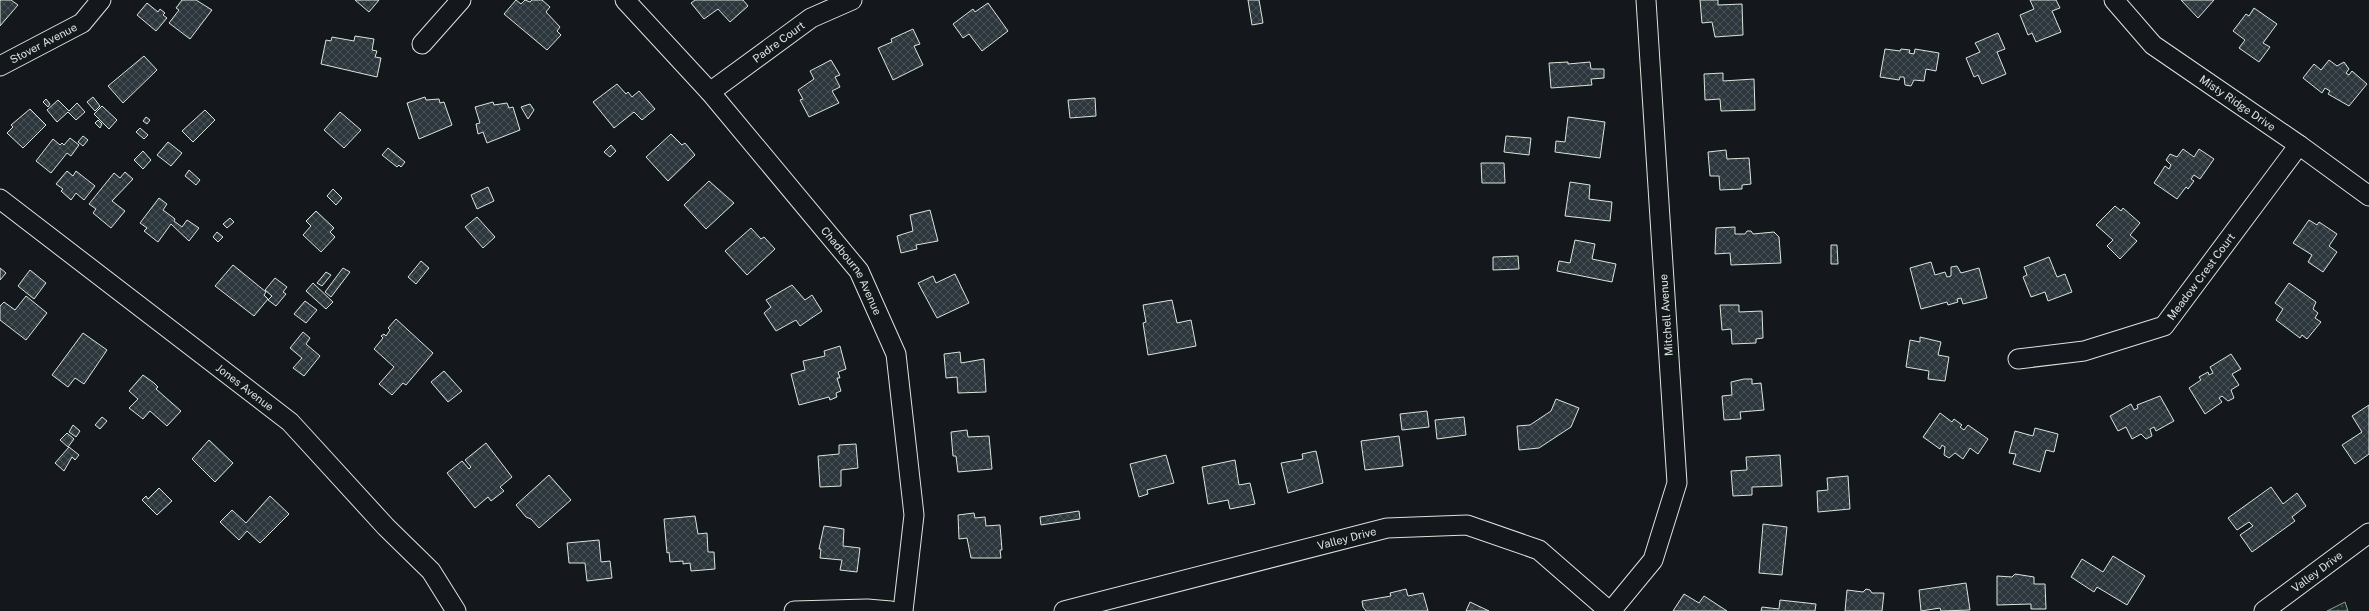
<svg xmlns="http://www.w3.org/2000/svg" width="2369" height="611" font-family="'Public Sans',sans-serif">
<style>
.grass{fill:url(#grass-dots);stroke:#939e99}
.building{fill:url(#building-cross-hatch);stroke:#d8e6dc}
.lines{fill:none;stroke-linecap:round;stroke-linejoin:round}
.minor-casing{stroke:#d8e6dc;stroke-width:21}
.minor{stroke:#14181c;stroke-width:19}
.labels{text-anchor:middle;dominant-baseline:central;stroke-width:3;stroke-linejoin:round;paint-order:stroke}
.street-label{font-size:11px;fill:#d8e6dc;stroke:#14181c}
</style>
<defs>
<pattern id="grass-dots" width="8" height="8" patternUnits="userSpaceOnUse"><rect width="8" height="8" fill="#1a2d24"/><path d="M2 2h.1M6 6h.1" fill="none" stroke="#3b4b43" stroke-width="1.8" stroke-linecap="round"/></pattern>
<pattern id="building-cross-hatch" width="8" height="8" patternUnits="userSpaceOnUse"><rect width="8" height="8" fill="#2c363c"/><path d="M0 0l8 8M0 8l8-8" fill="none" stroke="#4a5358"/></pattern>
</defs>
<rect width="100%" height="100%" fill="#14181c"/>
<!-- grass -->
<path class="grass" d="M2345 602 2348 611H2327Z"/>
<!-- building -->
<path class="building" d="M0 0H11L18 5 0 26Z
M182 0H196L212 10 190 39 169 23 179 10 176 8Z
M355 0H379L369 12Z
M516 0 521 4 525 0 530 2 532 0H542L550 7 546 12 560 27 557 31 561 35 547 50 504 14Z
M695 0H743L748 6 730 22 718 9 704 19 691 3Z
M1248 0H1259L1263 23 1252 25Z
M1700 0H1718V5L1742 4 1743 35 1715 37 1712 22 1702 23Z
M2030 0H2056L2060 8 2052 11 2061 32 2036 42 2032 33 2028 35 2020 15 2034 9Z
M2181 0H2214L2198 18Z
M147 3 158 12 160 9 165 13 163 15 167 18 156 31 137 15Z
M988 3 1008 31 982 51 969 34 963 38 953 24 973 9 975 12Z
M2254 8 2277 24 2263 43 2270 47 2259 62 2239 48 2245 40 2233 31 2246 14 2249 16Z
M913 29 920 44 914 46 923 65 893 80 878 48 892 42 891 39Z
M1998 33 2005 49 1997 52 2006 74 1982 84 1978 75 1974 77 1966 58 1980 52 1975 43Z
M355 36 374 39 372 50 377 51 375 57 381 58 377 77 321 64 326 40 331 41 332 37 354 41Z
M1885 49 1900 51 1901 49 1910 50 1909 53 1914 54 1915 49 1939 53 1936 71 1926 69 1924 81 1914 80 1911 86 1905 85 1904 77H1900L1899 80 1880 77Z
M144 56 157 70 123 103 108 86Z
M831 60 840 75 835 77 840 87 832 91 839 103 809 117 800 100 803 99 798 90 814 79 810 71Z
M2329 60 2337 66 2344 62 2349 69 2346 73 2349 75 2352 71 2367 84 2349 106 2328 94 2330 91 2325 88 2322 93 2303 78 2314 64 2321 70Z
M1568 62V64L1590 62 1591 69H1604V78L1591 79 1592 85 1551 88 1549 63Z
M1723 73V81L1754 79 1755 110 1721 111 1720 99 1705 100 1704 74Z
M617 84 626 94 628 92 632 97 639 91 655 109 642 120 634 112 614 128 593 102Z
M93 97 100 106 95 111 87 102Z
M425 97 426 100 439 99 440 103 444 102 452 125 419 139 407 103Z
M1095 98 1096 116 1070 118 1068 100Z
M46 99 50 104 48 107 43 102Z
M58 100 69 111 77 103 85 112 76 120 68 112 57 122 47 110Z
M493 102 494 105 507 103 509 108 513 107 520 130 487 143 483 132 478 134 476 124 480 123 475 107Z
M530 104 534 110 528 119 521 107Z
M102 106 117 120 109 129 94 114Z
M30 109 46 125 23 148 7 133 13 127 11 125Z
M205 110 215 120 193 142 182 131Z
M340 112 361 130 344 148 324 130Z
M146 117 150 120 147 124 143 121Z
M1568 117 1605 122 1600 158 1555 152 1556 141 1565 142Z
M98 120 102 124 100 128 95 123Z
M140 128 148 135 144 139 136 132Z
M671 134 682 145 685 143 695 155 668 181 646 157Z
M83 136 88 140 83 146 78 142Z
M1506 136 1531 138 1529 155 1504 152Z
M70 138 79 145 71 156 67 153 51 173 36 161 53 139 60 145 62 143 64 145Z
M168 142 182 153 171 166 157 155Z
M611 145 616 151 610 157 604 152Z
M388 148 405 162 401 167 399 165 397 167 382 155Z
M2183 149 2194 157 2199 149 2214 159 2200 179 2194 175 2191 179 2194 181 2188 189 2186 187 2177 199 2154 183 2165 166 2169 169 2171 165 2166 160 2170 154 2177 157Z
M1726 150 1727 159 1749 158 1751 184 1742 185V189L1720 190 1719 176H1710L1708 152Z
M143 151 151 160 143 169 134 160Z
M1481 163H1504L1505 183H1482Z
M189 170 200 180 196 185 185 176Z
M67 171 73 176 76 171 95 186 84 200 76 193 71 200 61 191 63 189 56 184Z
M125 172 133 179 112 201 125 211 111 228 93 213 96 209 89 204 114 173 120 178Z
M709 181 734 203 706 229 684 205Z
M1570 182 1590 185 1589 199 1612 202 1610 221 1565 216Z
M488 187 494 201 477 209 471 195Z
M333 189 342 198 336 205 327 196Z
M159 198 167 204 163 210 175 219 174 221 182 227 187 220 199 228 189 241 171 224 158 242 144 231 147 228 140 223Z
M2115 206 2121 211 2123 208 2140 223 2130 235 2137 241 2120 259 2107 246 2113 240 2096 225Z
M930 210 938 241 916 245 917 249 901 253 897 236 913 231 910 215Z
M316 211 334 228 330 232 335 237 321 252 303 235 311 226 306 221Z
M477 217 495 237 483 248 465 227Z
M230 218 234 222 227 228 223 224Z
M2309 220 2317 225 2319 222 2337 234 2329 246 2337 252 2323 272 2308 262 2312 255 2293 243Z
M1735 227V234H1745L1747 231H1751L1753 234 1774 232 1779 237 1781 263 1731 265 1730 253 1715 254 1716 228Z
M751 228 761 239 764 237 775 249 747 275 725 251Z
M217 232 223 237 218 242 213 237Z
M1575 240 1595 244 1592 259 1616 264 1612 282 1557 271 1559 261 1570 263Z
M1831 245H1837L1838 264H1831Z
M1518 256 1519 269 1493 270V257Z
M2049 257 2057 277 2065 274 2072 292 2048 301 2045 292 2031 297 2023 277 2027 275 2024 267Z
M421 261 429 268 416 284 408 277Z
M1931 262 1935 275 1945 272 1947 277 1951 276V267L1957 266 1961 273 1979 268 1987 298 1963 304 1961 298 1957 299 1958 302 1948 305 1947 302 1921 309 1910 268Z
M233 265 266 292 264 295 268 299 254 316 215 286Z
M0 268 6 273 0 280Z
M343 268 350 272 331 297 325 292Z
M30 270 46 283 34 299 18 286Z
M326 272 331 275 322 286 317 283Z
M955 274 969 303 937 318 918 283 933 276 936 283Z
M275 278 287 287 283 292 286 294 276 306 268 300 272 296 265 290Z
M313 283 333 302 326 309 306 291Z
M2289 283 2316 302 2313 309 2318 313 2315 318 2321 322 2307 339 2302 335 2300 338 2276 320 2283 309 2275 303Z
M792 285 805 300 812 295 822 311 800 326 796 320 776 331 764 313 771 307 766 300Z
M26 296 47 313 26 340 0 320V306L4 302 15 310Z
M1172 300 1177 323 1191 320 1196 346 1148 355 1143 323 1146 322 1143 305Z
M305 301 317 310 306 323 294 314Z
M1720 305H1739V312L1762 311 1763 338 1756 339V343L1732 344 1731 329 1722 330Z
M396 319 433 353 406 385 403 383 392 395 379 384 394 367 374 349 383 338 381 336 384 334 386 336 390 330 388 328Z
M303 332 310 338 306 344 320 356 304 376 293 368 302 358 290 348Z
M83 333 107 350 84 384 75 378 68 387 52 375Z
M1920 337 1941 342 1938 355 1949 357 1945 381 1928 379 1929 371 1906 367 1910 340 1920 342Z
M840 346 846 369 838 372 840 378H837L841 391 836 393 837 397 830 400 829 397 799 405 791 374 805 370 803 361 825 356 824 351Z
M960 352 961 363 984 359 986 392 958 393 957 377 946 378 944 354Z
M2231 354 2241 369 2232 374 2239 385 2231 390 2234 398 2228 401 2222 396 2219 398 2222 402 2205 414 2189 388 2201 380 2199 377 2208 372 2209 375 2213 373 2210 367Z
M444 371 462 391 448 402 431 382Z
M143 375 154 383 158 387 156 389 181 411 167 426 150 411 143 419 129 408 138 399 129 391Z
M1744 379H1752V384L1761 383 1764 410 1740 412 1741 419 1724 420 1722 396 1732 395 1731 382Z
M2160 396 2174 421 2156 431 2154 427 2150 429 2152 436 2146 439 2141 434 2132 439 2126 427 2118 431 2110 416 2131 404 2134 410 2138 408 2137 405Z
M1556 399 1579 408 1571 427 1539 448 1519 450 1517 426 1530 425 1551 411Z
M2369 405V454L2355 464 2342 445 2362 432 2352 416Z
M1427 411 1429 427 1402 430 1400 414Z
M1940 413 1952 422 1954 419 1962 425 1960 427 1964 430 1968 425 1988 439 1978 454 1970 448 1963 459 1955 453 1949 458 1944 455 1945 447 1942 445 1940 449 1923 437Z
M102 417 107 421 100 429 95 425Z
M1464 417 1466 435 1437 439 1435 420Z
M73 425 80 431 76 437 69 432Z
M2035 428 2058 434 2054 452 2046 450 2040 472 2013 464 2016 454 2009 453 2015 431 2033 436Z
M967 430 968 437 989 436 992 469 958 472 956 456H953L951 432Z
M67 433 74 439 68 447 60 440Z
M1399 436 1403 466 1365 470 1361 441Z
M209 440 233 463 215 482 192 459Z
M486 443 512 477 500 487 504 491 491 501 488 497 475 508 447 473 462 461 469 469 471 467 465 460Z
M856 444 858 468 841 470V486L820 487 818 456 839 454V445Z
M69 447 79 455 75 460 72 457 64 471 55 463Z
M1316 451 1323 483 1288 493 1281 463 1303 459 1302 454Z
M1166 455 1174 483 1147 490 1148 494 1139 497 1130 464Z
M1780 455 1782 486 1752 487V495L1733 496 1731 471 1747 470 1746 457Z
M1235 460 1239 485 1250 483 1255 504 1230 509 1228 500 1208 504 1202 467Z
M549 475 571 500 539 528 531 519 526 517 516 505Z
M1848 476 1850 509 1818 512 1817 491 1828 490 1827 478Z
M2271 487 2283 504 2297 493 2306 506 2292 517 2295 521 2252 552 2240 535 2253 526 2249 522 2237 530 2228 518Z
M159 488 172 501 157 515 142 500 146 496 148 499Z
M270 496 289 514 260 543 247 531 239 540 220 522 232 510 246 523Z
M1079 511 1080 519 1041 525 1040 517Z
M974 513 975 518 985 517 986 526 1000 525 1002 550H1000L1001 558H971L967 538 959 539 958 515Z
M695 516 698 534 707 533 708 552H714L715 569 691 571 690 563 683 564V561L670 562 669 552 667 553 664 519Z
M1763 524 1787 527 1782 575 1759 573Z
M824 526 844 529 843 546 860 548 857 572 840 570 842 560 820 558 821 549H819Z
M599 540 601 562 610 561 612 578 587 581 585 563H569L567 543Z
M2113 556 2145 576 2127 605 2097 587 2094 592 2071 577 2082 559 2103 572Z
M2015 574 2034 577V584H2045L2046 609H2031V604L1997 605V576L2012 577Z
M1966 583 1970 610 1941 611 1940 608 1921 611 1919 590Z
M1406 589 1408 596 1423 593 1428 611H1366L1363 607 1362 601 1391 596 1390 593Z
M1866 589 1870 590 1872 593H1884L1882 611H1845L1847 590 1863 592Z
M1684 594 1699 603 1704 596 1727 611H1673Z
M1780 600 1816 604 1815 611H1761L1762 607 1779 609Z
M1470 602 1489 611H1466Z"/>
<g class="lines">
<!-- minor casing -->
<g class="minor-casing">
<g id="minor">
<path id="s1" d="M625 0 710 92 859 271 896 354 914 515 903 611"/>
<path id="s2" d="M2114 0 2153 45 2299 145 2369 196"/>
<path d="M422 44 461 0"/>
<path id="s3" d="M0 66 82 23 101 0"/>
<path id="s4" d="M710 92 811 18 852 0"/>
<path id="s5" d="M0 199 290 422 386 527 431 571 456 611"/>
<path id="s6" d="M2018 359 2084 351 2164 326 2299 145"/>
<path d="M794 611 867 609 891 611"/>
<path id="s7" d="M1064 611 1387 528 1467 525 1539 550 1609 611"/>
<path d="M1611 611 1653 560 1677 483 1646 0"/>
<path id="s8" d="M2264 611 2369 533"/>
</g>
</g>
<!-- minor -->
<use href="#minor" class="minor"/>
</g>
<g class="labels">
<!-- street labels -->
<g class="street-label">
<text stroke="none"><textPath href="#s4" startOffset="85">Padre Court</textPath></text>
<text stroke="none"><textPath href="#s3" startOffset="49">Stover Avenue</textPath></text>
<text stroke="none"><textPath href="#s2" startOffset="162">Misty Ridge Drive</textPath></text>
<text stroke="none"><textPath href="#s1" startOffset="354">Chadbourne Avenue</textPath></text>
<text stroke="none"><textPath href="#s6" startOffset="212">Meadow Crest Court</textPath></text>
<text transform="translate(1666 315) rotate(-94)">Mitchell Avenue</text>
<text stroke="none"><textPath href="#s5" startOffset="309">Jones Avenue</textPath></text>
<text stroke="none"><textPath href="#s7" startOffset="292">Valley Drive</textPath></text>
<text stroke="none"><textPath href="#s8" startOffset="66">Valley Drive</textPath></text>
</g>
</g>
</svg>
